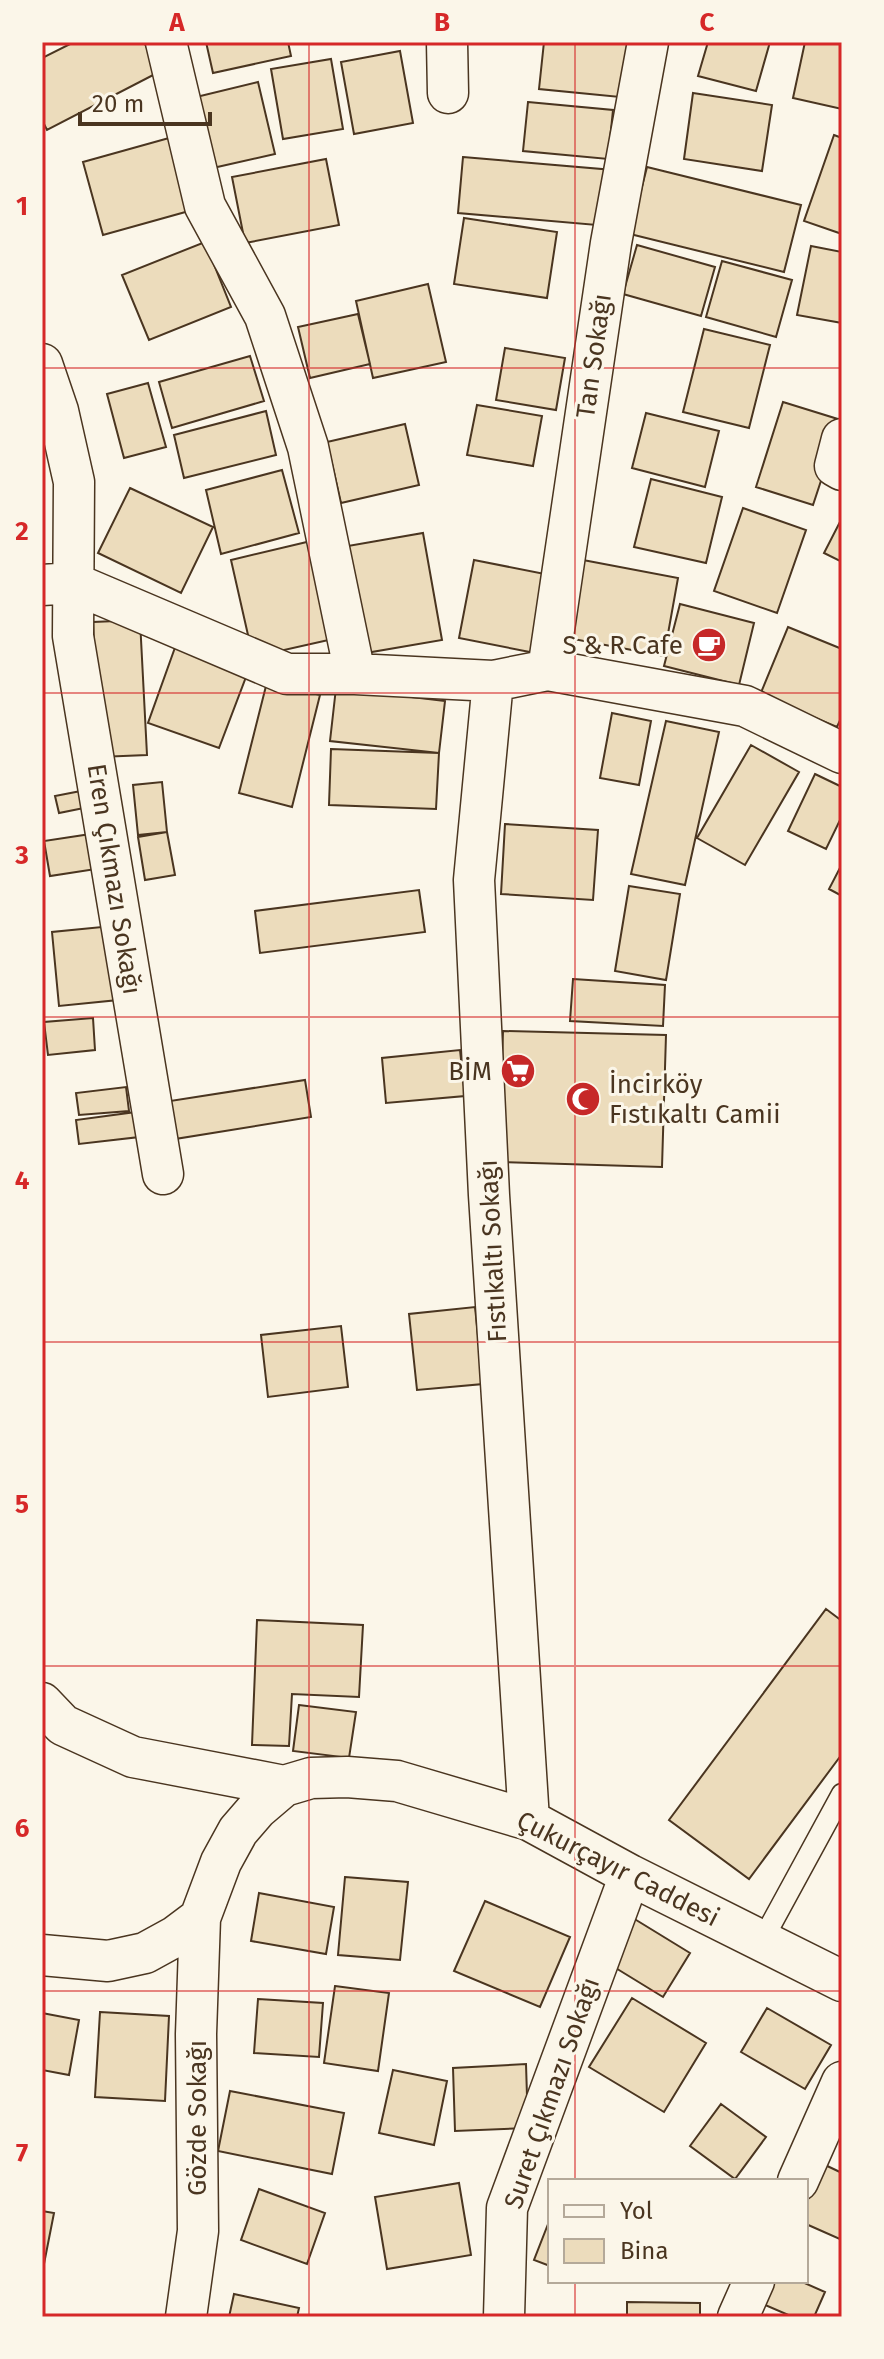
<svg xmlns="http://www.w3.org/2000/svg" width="884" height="2359" font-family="'Fira Sans',sans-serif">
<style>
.building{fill:#ecdcbc;stroke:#4a3520;stroke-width:2}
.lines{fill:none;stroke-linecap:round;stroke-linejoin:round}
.service-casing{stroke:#4a3520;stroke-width:23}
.minor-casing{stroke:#4a3520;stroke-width:43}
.service{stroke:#fbf6e9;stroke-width:20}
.minor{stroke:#fbf6e9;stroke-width:40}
.grid{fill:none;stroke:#d62828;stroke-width:2;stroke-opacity:0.55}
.labels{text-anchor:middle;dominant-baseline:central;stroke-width:6;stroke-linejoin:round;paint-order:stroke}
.street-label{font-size:26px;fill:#4a3520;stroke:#fbf6e9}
.poi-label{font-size:26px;fill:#4a3520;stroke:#fbf6e9;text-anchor:end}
.neatline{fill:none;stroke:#d62828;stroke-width:3}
.grid-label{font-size:26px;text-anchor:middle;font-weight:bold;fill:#d62828}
</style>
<rect width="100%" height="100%" fill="#fbf6e9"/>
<!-- building -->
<path class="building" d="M74 42H144L159 72 47 130 42 120V58Z
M206 42H288L291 56 213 73Z
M544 42H636L630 98 539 89Z
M708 42H770L756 91 698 76Z
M805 42H842V109L793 98Z
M400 51 413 123 354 134 341 62Z
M331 59 343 129 283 139 271 69Z
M258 82 275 154 204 170 188 99Z
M693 93 772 105 762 171 684 159Z
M528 102 613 110 608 159 523 151Z
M834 135 842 138V234L804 221Z
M169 138 189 211 103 235 83 162Z
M463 157 613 170 608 226 458 213Z
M326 159 339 225 245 243 232 177Z
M647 167 801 205 784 272 630 234Z
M464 218 557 232 547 298 454 284Z
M205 242 231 307 149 340 122 275Z
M637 245 715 267 701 316 623 294Z
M811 246 842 252V323L797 315Z
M722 261 792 280 776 337 706 317Z
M428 284 446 362 373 378 356 301Z
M358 314 370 364 310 378 298 327Z
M704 329 770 345 749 428 683 412Z
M505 348 565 358 556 410 496 400Z
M250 356 264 401 172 428 159 382Z
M148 383 166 447 124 458 107 394Z
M783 402 841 420 813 505 756 487Z
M477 405 542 416 533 466 467 455Z
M266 411 276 455 184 478 174 435Z
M646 413 719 431 705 487 632 468Z
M405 424 419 485 341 503 327 442Z
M282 470 299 533 221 554 206 490Z
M651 479 722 497 706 563 634 547Z
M130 488 213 527 181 593 98 553Z
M743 508 806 530 777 613 714 591Z
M842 518V562L824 553Z
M423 533 442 640 360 654 342 547Z
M311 541 333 639 253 657 231 560Z
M474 560 555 576 540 654 459 638Z
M583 560 678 578 664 656 568 638Z
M680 604 754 623 739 685 664 666Z
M140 620 147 755 99 757 93 622Z
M788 627 842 649V716L837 727 760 695Z
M177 642 249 669 219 748 148 723Z
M267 682 320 695 292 807 239 793Z
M336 688 445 701 439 753 330 741Z
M612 713 651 721 639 785 600 778Z
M666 721 719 732 685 885 631 874Z
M751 745 799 772 745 865 697 838Z
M331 749 439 753 436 809 329 805Z
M815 774 842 787V816L826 849 788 831Z
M162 782 167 832 138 835 133 785Z
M86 790 89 807 59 813 55 796Z
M505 824 598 830 593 900 501 894Z
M104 832 109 867 50 876 44 841Z
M167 832 175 875 145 880 138 837Z
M842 864V896L829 889Z
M629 886 680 894 666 980 615 971Z
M419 890 425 932 260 953 255 911Z
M112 926 118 1000 59 1006 52 932Z
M573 979 665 985 663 1026 570 1021Z
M93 1018 95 1050 48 1055 44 1022Z
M503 1031 666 1035 662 1167 499 1162Z
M460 1050 465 1096 386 1103 382 1058Z
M305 1080 311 1117 175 1139 170 1101Z
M126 1087 129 1111 79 1115 76 1093Z
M136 1112 139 1137 79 1144 76 1120Z
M475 1307 483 1384 417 1390 409 1314Z
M341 1326 348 1387 268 1397 261 1335Z
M826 1609 842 1621V1754L749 1879 669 1820Z
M257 1620 363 1625 359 1697 292 1694 289 1746 252 1745Z
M299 1705 356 1712 349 1758 293 1751Z
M345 1877 408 1882 400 1960 338 1955Z
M259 1893 334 1907 326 1954 251 1941Z
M485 1901 570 1937 540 2007 454 1971Z
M628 1915 690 1953 663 1997 601 1959Z
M335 1986 389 1993 378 2071 324 2063Z
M632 1998 706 2043 664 2112 589 2067Z
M258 1999 323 2003 319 2057 254 2053Z
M767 2008 831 2045 805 2089 741 2052Z
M100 2012 169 2016 165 2101 95 2097Z
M42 2013 79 2020 69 2075 42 2070Z
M526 2064 528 2128 455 2131 453 2068Z
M393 2070 447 2081 434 2145 379 2133Z
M230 2091 344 2113 332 2174 218 2151Z
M721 2104 766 2137 735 2179 690 2146Z
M823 2164 842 2173V2240L806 2224V2203Z
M459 2183 471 2255 387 2269 375 2197Z
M259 2189 325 2213 307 2264 241 2240Z
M42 2211 54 2213 42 2274Z
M550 2219V2266L534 2260Z
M764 2281H800L825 2292 814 2317H793L756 2301Z
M234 2294 299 2308 297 2317H229Z
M627 2302 700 2303V2317H627Z"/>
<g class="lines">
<!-- service casing -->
<g class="service-casing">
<path id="service" d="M762 1941 842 1794"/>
</g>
<!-- minor casing -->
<g class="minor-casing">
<path id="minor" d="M166 42 205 206 265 316 308 447 355 674
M447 42 448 93
M42 364 58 411 74 482 73 636 163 1174
M842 439 835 466 842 470
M42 585 73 583 287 674H355L493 681 548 670 745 706 842 753
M548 670 611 243 648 42
M493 681 474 880 489 1195 529 1820
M42 1703 63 1725 133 1757 284 1786
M42 1955 108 1961 145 1953 176 1936 200 1918 221 1862 238 1831 257 1809 284 1786 311 1778 347 1777 397 1781 529 1820 630 1875 842 1981
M798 2181 842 2082
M186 2317 198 2231 196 2034 200 1918
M504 2317 507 2208 630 1875
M738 2317 754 2281"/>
</g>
<!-- service -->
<use href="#service" class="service"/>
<!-- minor -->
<use href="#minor" class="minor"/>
</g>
<!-- grid -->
<path class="grid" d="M309 42V2317M575 42V2181M42 368H842M42 693H842M42 1017H842M42 1342H842M42 1666H842M42 1991H842M575 2281V2317"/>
<!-- icons -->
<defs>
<g id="cafe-disc" transform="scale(1.8)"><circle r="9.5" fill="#c62828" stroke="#fbf6e9"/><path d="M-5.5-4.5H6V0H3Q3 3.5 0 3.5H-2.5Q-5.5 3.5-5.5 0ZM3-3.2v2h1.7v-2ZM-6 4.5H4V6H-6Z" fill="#fff"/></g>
<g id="supermarket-disc" transform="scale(1.8)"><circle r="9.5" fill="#c62828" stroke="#fbf6e9"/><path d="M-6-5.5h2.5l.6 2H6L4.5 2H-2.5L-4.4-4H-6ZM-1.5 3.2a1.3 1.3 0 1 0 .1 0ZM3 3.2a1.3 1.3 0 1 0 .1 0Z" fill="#fff"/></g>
<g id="mosque-disc" transform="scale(1.8)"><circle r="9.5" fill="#c62828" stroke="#fbf6e9"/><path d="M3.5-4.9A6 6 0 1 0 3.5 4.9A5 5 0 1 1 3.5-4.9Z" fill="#fff"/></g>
</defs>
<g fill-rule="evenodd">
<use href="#cafe-disc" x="709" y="645"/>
<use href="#supermarket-disc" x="518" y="1071"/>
<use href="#mosque-disc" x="583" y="1099"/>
</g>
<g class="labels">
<!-- street labels -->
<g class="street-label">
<text transform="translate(594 356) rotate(-82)">Tan Sokağı</text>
<text transform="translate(114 879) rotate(81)">Eren Çıkmazı Sokağı</text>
<text transform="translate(493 1251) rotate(-93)">Fıstıkaltı Sokağı</text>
<text transform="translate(618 1869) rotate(27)">Çukurçayır Caddesi</text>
<text transform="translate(552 2093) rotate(-71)">Suret Çıkmazı Sokağı</text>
<text transform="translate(197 2118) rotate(-90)">Gözde Sokağı</text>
</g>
<!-- poi labels -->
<g class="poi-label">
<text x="683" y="645">S &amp; R Cafe</text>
<text x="492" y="1071">BİM</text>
<text x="609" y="1084" text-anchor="start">İncirköy<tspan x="609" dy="30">Fıstıkaltı Camii</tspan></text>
</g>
</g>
<!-- border -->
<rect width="884" height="2359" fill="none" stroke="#fbf6e9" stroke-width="88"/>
<!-- legend -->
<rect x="548" y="2179" width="260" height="104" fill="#fbf6e9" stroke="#b4a999" stroke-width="2"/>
<rect x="564" y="2205" width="40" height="12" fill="#fbf6e9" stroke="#b4a999" stroke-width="2"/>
<text x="620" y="2219" font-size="24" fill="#4a3520">Yol</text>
<rect x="564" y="2239" width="40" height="24" fill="#ecdcbc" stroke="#b4a999" stroke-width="2"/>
<text x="620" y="2259" font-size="24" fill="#4a3520">Bina</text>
<!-- scale -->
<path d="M80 112v12h130v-12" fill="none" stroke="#4a3520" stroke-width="4"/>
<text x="92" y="112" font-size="24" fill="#4a3520" stroke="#fbf6e9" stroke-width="6" paint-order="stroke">20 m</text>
<rect x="44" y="44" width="796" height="2271" class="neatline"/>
<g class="grid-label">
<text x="177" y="31">A</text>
<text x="442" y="31">B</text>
<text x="707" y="31">C</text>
<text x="22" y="215">1</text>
<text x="22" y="540">2</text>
<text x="22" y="864">3</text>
<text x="22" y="1189">4</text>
<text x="22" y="1513">5</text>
<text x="22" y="1837">6</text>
<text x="22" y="2162">7</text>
</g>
</svg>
